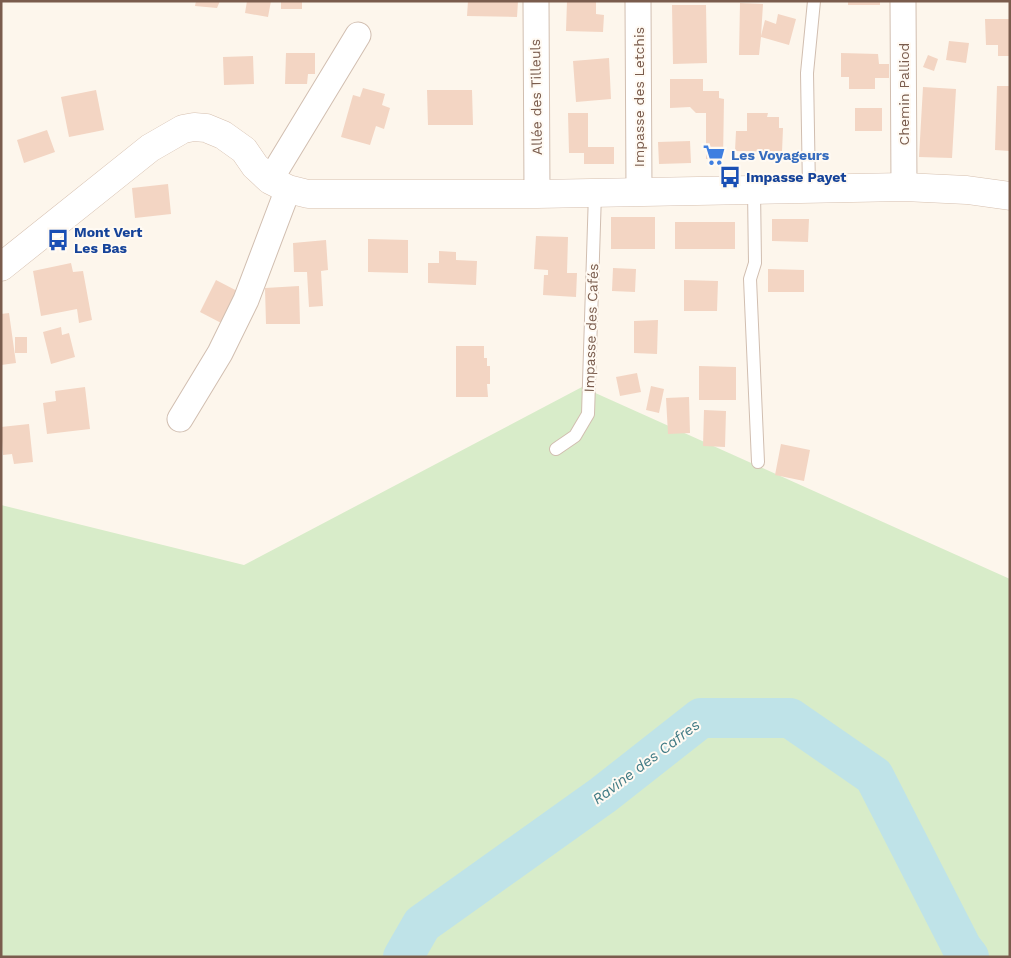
<svg xmlns="http://www.w3.org/2000/svg" width="1011" height="958" font-family="'Work Sans',sans-serif">
<style>
.green{fill:#d8ecc9}
.lines{fill:none;stroke-linecap:round;stroke-linejoin:round}
.river{stroke:#bfe3e8;stroke-width:40}
.building{fill:#f3d5c3}
.lane-casing{stroke:#d1beb0;stroke-width:14}
.street-casing{stroke:#d1beb0;stroke-width:27}
.secondary-casing{stroke:#d6c0b0;stroke-width:29}
.lane{stroke:#fff;stroke-width:12}
.street{stroke:#fff;stroke-width:25}
.secondary{stroke:#fff;stroke-width:28}
.labels{text-anchor:middle;dominant-baseline:central;stroke-width:4;stroke-linejoin:round;paint-order:stroke}
.street-label{font-size:14px;fill:#7a5c4d;stroke:#fffaf3}
.shop-label{font-size:14px;font-weight:bold;fill:#366cbe;stroke:#fffaf3;text-anchor:start}
.transit-label{font-size:14px;font-weight:bold;fill:#164399;stroke:#fffaf3;text-anchor:start}
.water-label{font-size:15px;font-style:italic;fill:#437c86;stroke:#fffaf3}
</style>
<rect width="100%" height="100%" fill="#fdf6ec"/>
<!-- green -->
<path class="green" d="M582 387 1010 579V957H1V505L244 565Z"/>
<g class="lines">
<!-- river -->
<path class="river" d="M403 957 422 924 603 795 701 718H790L874 776 962 948 969 957"/>
</g>
<!-- building -->
<path class="building" d="M196 1H220L217 8 195 6Z
M247 1H271L268 17 245 13Z
M281 1H302V9H281Z
M468 1H518L517 17 467 16Z
M567 1H596V14L604 15 603 32 566 31Z
M848 1H880V5H848Z
M740 3 763 4 761 36 765 20 776 24 778 14 796 19 789 45 761 37 759 55H739Z
M672 5H706L707 63 673 64Z
M985 19H1010V56H998V45H986Z
M949 41 969 43 966 63 946 60Z
M286 53H315V74H308L307 84H285Z
M841 53 878 54 879 64H889V78H875V89H849V77H841Z
M928 55 938 59 934 71 923 67Z
M253 56 254 84 224 85 223 57Z
M609 58 611 99 576 102 573 61Z
M670 79H703V91H719V98L724 99 723 160 706 159V113H696L690 107 670 108Z
M997 86H1010V151L995 150Z
M923 87 956 89 952 158 919 157Z
M363 88 385 94 382 105 390 108 384 129 376 126 370 145 341 137 353 95 360 97Z
M96 90 104 130 69 137 61 97Z
M427 90H472L473 125H428Z
M855 108H882V131H855Z
M568 113H588V147H614V164H584V153H569Z
M747 113H768L767 117H779V128H783L782 152 735 151 736 131H747Z
M47 130 55 152 24 163 17 140Z
M690 141 691 163 659 164 658 142Z
M168 184 171 214 135 218 132 188Z
M611 217H655V249H611Z
M772 219H809L808 242 772 241Z
M675 222H735V249H675Z
M536 236 568 237 567 273H577L576 297 543 295 544 275H548V270L534 269Z
M368 239 408 240V273L368 272Z
M326 240 328 270 321 271 323 306 309 307 307 272H294L293 243Z
M439 251 456 252V260L477 261 476 285 428 283V263H439Z
M71 263 73 272 83 271 92 320 79 323 77 309 41 316 33 271Z
M613 268 636 269 635 292 612 291Z
M768 269 804 270V292H768Z
M216 280 243 294 227 326 200 312Z
M684 280 718 281 717 311H684Z
M299 286 300 324H266L265 288Z
M9 313 16 363 1 365V314Z
M658 320 657 354 634 353V321Z
M61 327 62 335 69 333 75 357 51 364 43 332Z
M15 337H27V353H15Z
M456 346H484V358H487V366H490V384H487L488 397H456Z
M699 366 736 367V400H699Z
M637 373 641 392 620 396 616 377Z
M651 386 664 389 659 413 646 410Z
M85 387 90 429 47 434 43 403 56 401 55 391Z
M689 397 690 433 668 434 666 398Z
M704 410 726 411 725 447 703 446Z
M29 424 33 462 14 464 12 454 3 455 1 427Z
M781 444 810 450 804 481 775 475Z"/>
<g class="lines">
<!-- lane casing -->
<g class="lane-casing">
<path id="lane" d="M809 189 807 73 814 1
M754 190 755 263 750 279 758 462
M556 449 575 436 588 414 595 193"/>
</g>
<!-- street casing -->
<g class="street-casing">
<path id="street" d="M536 1 537 194
M638 1 639 192
M903 1 904 187
M270 180 358 35
M180 419 220 353 246 300 288 189"/>
</g>
<!-- secondary casing -->
<g class="secondary-casing">
<path id="secondary" d="M1 267 150 148 183 129 194 127 206 128 223 135 244 150 255 166 270 180 288 189 308 194H537L904 187 967 190 1010 196"/>
</g>
<!-- lane -->
<use href="#lane" class="lane"/>
<!-- street -->
<use href="#street" class="street"/>
<!-- secondary -->
<use href="#secondary" class="secondary"/>
</g>
<!-- icons -->
<defs>
<g id="supermarket-bare" transform="scale(1.725)"><path d="M-6-5.5h2.5l.6 2H6L4.5 2H-2.5L-4.4-4H-6ZM-1.5 3.2a1.3 1.3 0 1 0 .1 0ZM3 3.2a1.3 1.3 0 1 0 .1 0Z" fill="#3f7fe0" stroke="#fffaf3" stroke-width="2.5" paint-order="stroke"/></g>
<g id="bus-bare" transform="scale(1.725)"><path d="M-5-6H5V4H4V6H2V4H-2V6H-4V4H-5ZM-3.5-4V0h7V-4ZM-3.5 1.2v1.5H-2V1.2ZM2 1.2v1.5H3.5V1.2Z" fill="#1a4fb4" stroke="#fffaf3" stroke-width="2.5" paint-order="stroke"/></g>
</defs>
<g fill-rule="evenodd">
<use href="#supermarket-bare" x="714" y="155"/>
<use href="#bus-bare" x="730" y="177"/>
<use href="#bus-bare" x="58" y="240"/>
</g>
<g class="labels">
<!-- street labels -->
<g class="street-label">
<text transform="translate(904 94) rotate(-90)">Chemin Palliod</text>
<text transform="translate(536 97) rotate(-91)">Allée des Tilleuls</text>
<text transform="translate(639 97) rotate(-90)">Impasse des Letchis</text>
<text transform="translate(591 328) rotate(-88)">Impasse des Cafés</text>
</g>
<!-- shop labels -->
<g class="shop-label">
<text x="731" y="155">Les Voyageurs</text>
</g>
<!-- transit labels -->
<g class="transit-label">
<text x="746" y="177">Impasse Payet</text>
<text x="74" y="232">Mont Vert<tspan x="74" dy="16">Les Bas</tspan></text>
</g>
<!-- water labels -->
<g class="water-label">
<text transform="translate(646 762) rotate(-37)">Ravine des Cafres</text>
</g>
</g>
<!-- border -->
<rect width="1011" height="958" fill="none" stroke="#7a5c4d" stroke-width="5"/>
</svg>
